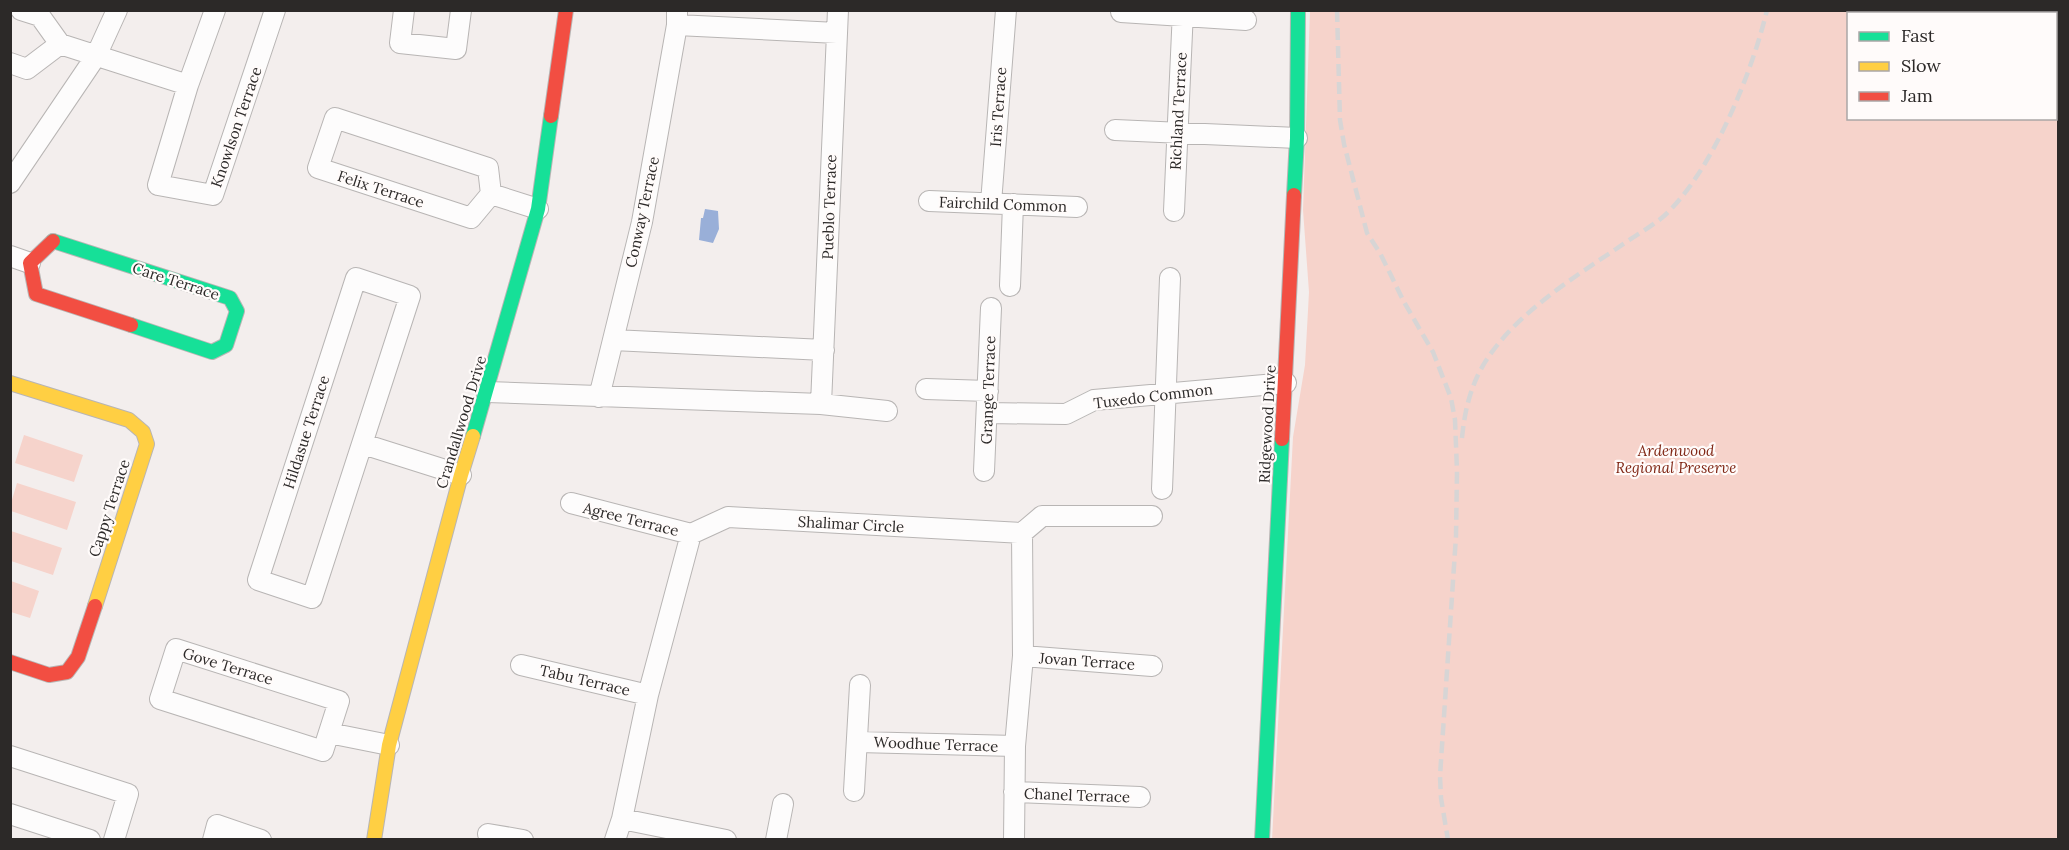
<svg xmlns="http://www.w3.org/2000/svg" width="2069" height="850" font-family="Lora,serif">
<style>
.green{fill:#f6d3cb;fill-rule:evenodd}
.water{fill:#99afd8}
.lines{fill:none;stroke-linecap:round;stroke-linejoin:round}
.street-casing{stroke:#b8b5b4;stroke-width:22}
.fast-casing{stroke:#b8b5b4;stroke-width:16}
.slow-casing{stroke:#b8b5b4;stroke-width:16}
.jam-casing{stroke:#b8b5b4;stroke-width:16}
.street{stroke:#fdfcfc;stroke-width:20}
.fast{stroke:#16e098;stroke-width:14}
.slow{stroke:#ffcf43;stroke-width:14}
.jam{stroke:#f24e42;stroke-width:14}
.rail{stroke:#d7d5d5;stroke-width:4.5;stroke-dasharray:12 6;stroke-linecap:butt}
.labels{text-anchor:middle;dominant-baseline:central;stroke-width:4.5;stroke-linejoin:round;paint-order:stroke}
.street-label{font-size:15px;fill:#2c2928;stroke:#fffbfa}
.park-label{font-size:15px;font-style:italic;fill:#802715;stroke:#fffbfa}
</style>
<rect width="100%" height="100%" fill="#f3eeed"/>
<!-- green -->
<path class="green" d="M1310 11H2058V839L1272 840 1293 437 1305 365 1309 292 1303 210ZM1848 14H2056V118H1848Z
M24 435 83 455 74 482 15 463Z
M17 483 76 502 67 530 11 511V503Z
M11 531 62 548 53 575 11 561Z
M11 581 39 591 30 618 11 612Z"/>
<!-- water -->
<path class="water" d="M705 209 718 211 719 229 713 243 699 240 701 218H703Z"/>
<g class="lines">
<!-- street casing -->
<g class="street-casing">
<path id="street" d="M215 10 188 85 158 185 213 195 275 10
M404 10 400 43 456 49 461 10
M1121 12 1246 20
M677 25 837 33
M60 44 188 85
M10 63 27 69 60 44 40 16 21 10
M335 118 488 168 491 194 471 218 318 168Z
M1115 130 1297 138
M10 183 96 56 117 10
M491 194 538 209
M929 201 1077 207
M991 203 1006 10
M1174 211 1183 10
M10 256 30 263
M356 278 410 296 312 598 258 580Z
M1010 286 1013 204
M613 340 824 350
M926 389 988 391
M487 392 821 404 887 411
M599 397 642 222 677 25V10
M821 404 838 10
M987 413 1066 414 1094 400 1286 383
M363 444 461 475
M984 471 991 308
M1162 489 1170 278
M571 503 691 534
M1022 533 1042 516H1152
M691 534 728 517 1022 533
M176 649 339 701 323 751 160 699Z
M1023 656 1152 666
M521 665 648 695
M329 733 389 745
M858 742 1015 746
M10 756 128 794 114 840
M854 791 860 685
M1014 792 1140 797
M10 814 90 840
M622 819 726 840
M488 834 523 840
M213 840 217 825 261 840
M615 840 622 819 648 695 691 534
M776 840 783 804
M1014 840 1015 746 1023 656 1022 533"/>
</g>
<!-- fast casing -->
<g class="fast-casing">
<path id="fast" d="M1294 195 1297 138 1298 10
M53 241 230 298 237 311 226 345 212 352 131 325
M473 436 538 209 551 116
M1262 840 1282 439"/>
</g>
<!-- slow casing -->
<g class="slow-casing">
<path id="slow" d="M10 383 129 420 143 432 147 444 95 606
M374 840 389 745 461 475 473 436"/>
</g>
<!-- jam casing -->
<g class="jam-casing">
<path id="jam" d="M551 116 566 10
M53 241 30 263 36 294 131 325
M1282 439 1294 195
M10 662 49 675 67 672 78 657 95 606"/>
</g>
<!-- street -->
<use href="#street" class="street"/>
<!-- fast -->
<use href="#fast" class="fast"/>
<!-- slow -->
<use href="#slow" class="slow"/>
<!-- jam -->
<use href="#jam" class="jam"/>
<!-- rail -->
<path class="rail" d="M1337 10 1340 120 1344 144 1367 233 1380 253 1404 302 1433 352 1451 398 1455 420 1457 471 1456 536 1440 776 1441 798 1448 840
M1462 438C1464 417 1468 397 1477 377 1502 323 1568 281 1616 249 1631 238 1650 228 1664 216 1712 172 1752 73 1767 10"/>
</g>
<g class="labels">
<!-- street labels -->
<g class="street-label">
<text transform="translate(998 107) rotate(-86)">Iris Terrace</text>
<text transform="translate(1178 111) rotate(-87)">Richland Terrace</text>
<text transform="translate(236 127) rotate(-71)">Knowlson Terrace</text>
<text transform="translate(381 189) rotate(18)">Felix Terrace</text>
<text transform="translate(1003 204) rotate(2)">Fairchild Common</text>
<text transform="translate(829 207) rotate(-88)">Pueblo Terrace</text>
<text transform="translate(642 212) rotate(-78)">Conway Terrace</text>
<text transform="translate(176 281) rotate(18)">Care Terrace</text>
<text transform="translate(988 390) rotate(-88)">Grange Terrace</text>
<text transform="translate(1153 396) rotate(-7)">Tuxedo Common</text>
<text transform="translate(461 422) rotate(-73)">Crandallwood Drive</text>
<text transform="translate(1267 424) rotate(-87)">Ridgewood Drive</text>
<text transform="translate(306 432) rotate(-72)">Hildasue Terrace</text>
<text transform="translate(109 508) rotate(-72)">Cappy Terrace</text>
<text transform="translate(631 519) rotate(14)">Agree Terrace</text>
<text transform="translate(851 524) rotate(3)">Shalimar Circle</text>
<text transform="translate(1087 661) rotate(4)">Jovan Terrace</text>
<text transform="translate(228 666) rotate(17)">Gove Terrace</text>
<text transform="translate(585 680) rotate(13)">Tabu Terrace</text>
<text transform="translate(936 744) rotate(2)">Woodhue Terrace</text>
<text transform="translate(1077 795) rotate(2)">Chanel Terrace</text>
</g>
<!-- park labels -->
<g class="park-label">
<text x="1676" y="450">Ardenwood<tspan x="1676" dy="17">Regional Preserve</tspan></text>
</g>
</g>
<!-- border -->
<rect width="2069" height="850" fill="none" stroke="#2c2928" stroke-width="24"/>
<!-- legend -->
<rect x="1847" y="12" width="210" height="108" fill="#fffbfa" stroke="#aba7a6" stroke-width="1.5"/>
<rect x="1859" y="32" width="30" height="9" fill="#16e098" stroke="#aba7a6" stroke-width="1.5"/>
<text x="1901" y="42" font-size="18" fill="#2c2928">Fast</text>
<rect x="1859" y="62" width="30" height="9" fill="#ffcf43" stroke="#aba7a6" stroke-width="1.5"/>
<text x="1901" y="72" font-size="18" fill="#2c2928">Slow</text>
<rect x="1859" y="92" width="30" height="9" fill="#f24e42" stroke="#aba7a6" stroke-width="1.5"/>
<text x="1901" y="102" font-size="18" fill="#2c2928">Jam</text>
</svg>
